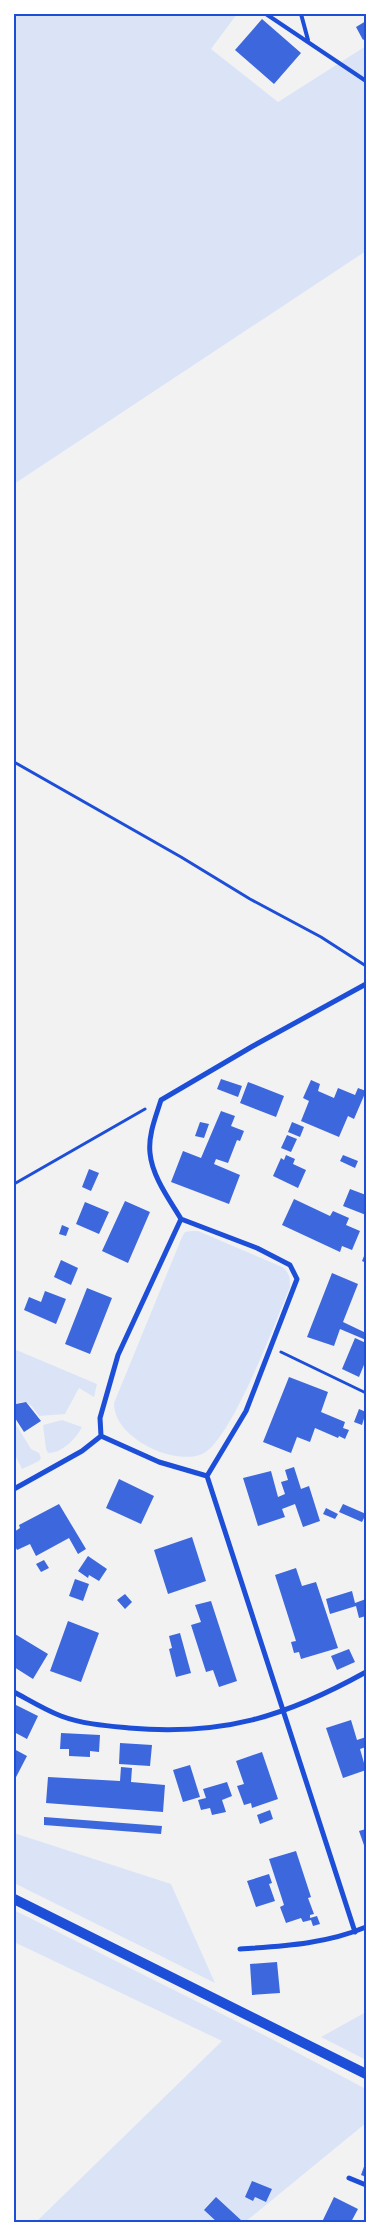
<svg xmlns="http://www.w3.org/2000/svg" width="380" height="2236" font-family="Cabin,sans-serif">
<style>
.green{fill:#dbe4f7}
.building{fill:#3d67dc}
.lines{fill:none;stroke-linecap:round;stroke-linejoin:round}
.path{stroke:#1d4ed8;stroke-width:3}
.service{stroke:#1d4ed8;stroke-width:4}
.minor{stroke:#1d4ed8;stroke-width:5}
.secondary{stroke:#1d4ed8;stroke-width:10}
.neatline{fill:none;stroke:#1d4ed8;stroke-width:2}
</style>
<rect width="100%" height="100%" fill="#f2f2f2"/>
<!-- green -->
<path class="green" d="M14 14H237L211 49 278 102 366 46V251L14 484Z
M191 1231H198L282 1267C290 1273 290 1278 290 1287 276 1320 231 1442 202 1454 188 1461 160 1454 147 1446 131 1437 114 1423 114 1403L182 1237 185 1232Z
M14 1349 97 1384 94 1397 79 1388 65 1414 39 1416C32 1406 27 1397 14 1405Z
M62 1420 82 1427C76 1439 62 1453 48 1453L46 1449 43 1425Z
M14 1421 31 1449 39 1453 41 1458 39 1461 22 1469 14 1453Z
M14 1833 171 1884 215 1983 14 1883Z
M14 1910 266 2036 366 2089V2123L245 2222H36L222 2041 14 1942Z
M366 2012V2060L321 2037Z"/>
<!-- building -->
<path class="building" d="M262 19 301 53 274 84 235 50Z
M366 21V38L363 40 356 27Z
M221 1079 242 1086 238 1097 217 1089Z
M311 1080 320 1084 318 1091 334 1098 338 1088 355 1095 358 1088 366 1091 354 1119 348 1116 339 1137 301 1121 309 1101 303 1098Z
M248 1082 284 1096 276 1117 240 1103Z
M221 1111 235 1116 231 1126 244 1131 240 1141 237 1140 228 1163 216 1159 214 1164 240 1175 229 1204 171 1182 183 1151 201 1158Z
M200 1122 209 1124 204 1138 195 1136Z
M292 1122 304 1127 300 1137 288 1132Z
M287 1135 297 1139 291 1152 281 1148Z
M286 1155 295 1159 293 1164 306 1170 298 1188 273 1176 281 1158 284 1160Z
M343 1155 358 1161 355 1168 340 1161Z
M89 1169 99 1173 91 1191 82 1187Z
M350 1189 366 1195V1215L343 1206Z
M294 1199 330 1216 333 1211 349 1218 346 1225 360 1231 352 1250 342 1246 340 1252 282 1225Z
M125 1201 150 1212 128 1263 102 1251Z
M85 1202 109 1212 99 1234 76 1224Z
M62 1225 69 1228 66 1236 59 1234Z
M366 1251V1263L362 1261Z
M61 1260 78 1268 71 1285 54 1277Z
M332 1273 358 1284 343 1322 366 1333V1340L340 1329 334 1346 307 1337Z
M87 1288 112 1298 90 1354 65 1344Z
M45 1291 66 1299 56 1324 24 1310 29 1297 41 1302Z
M355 1338 366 1343V1360L359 1377 342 1369Z
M289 1377 328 1392 321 1412 345 1422 343 1428 349 1430 345 1439 339 1436 338 1438 315 1428 310 1442 297 1437 291 1453 263 1442Z
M26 1402 41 1421 24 1432 15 1418 14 1409 16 1404Z
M359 1409 366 1412 362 1425 354 1422Z
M294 1467 301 1489 309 1486 320 1521 303 1527 295 1504 282 1509 285 1517 258 1526 243 1478 271 1471 278 1497 285 1494 281 1482 288 1480 285 1470Z
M119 1479 154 1496 141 1524 106 1508Z
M59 1504 86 1549 78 1554 69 1538 36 1556 30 1544 17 1550 14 1544V1532L20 1528 19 1525Z
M343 1504 366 1514 362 1522 339 1512Z
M326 1508 338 1514 335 1519 323 1514Z
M192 1537 206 1581 168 1594 154 1550Z
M88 1556 107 1569 99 1581 89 1575 88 1578 78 1571Z
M44 1560 49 1568 41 1572 36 1564Z
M296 1568 302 1586 316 1582 338 1648 301 1659 299 1652 294 1653 291 1642 296 1641 275 1575Z
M75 1579 89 1584 83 1601 69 1596Z
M352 1591 355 1603 366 1599V1616L359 1618 356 1606 330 1614 326 1599Z
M125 1594 132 1602 125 1609 117 1600Z
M211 1601 237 1681 219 1687 213 1670 206 1672 191 1625 201 1622 195 1605Z
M68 1621 99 1633 81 1682 50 1671Z
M180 1633 191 1673 176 1677 169 1649 172 1648 169 1636Z
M15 1634 48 1654 33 1679 14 1667 16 1663 14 1662Z
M349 1649 355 1662 337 1670 331 1656Z
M14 1704 38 1716 27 1739 14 1732Z
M351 1720 357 1740 366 1737V1747L360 1749 366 1770 343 1778 326 1728Z
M61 1733 100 1735 99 1752 90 1751V1757L69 1756V1749H60Z
M120 1743 152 1745 150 1766 119 1764Z
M14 1749 27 1756 14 1781Z
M262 1752 278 1799 252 1808 251 1803 244 1805 237 1786 244 1784 236 1761Z
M190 1765 200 1797 183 1802 173 1770Z
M121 1767 132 1768 131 1782 165 1785 163 1812 46 1803 48 1777 120 1781Z
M227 1782 232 1796 222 1800 226 1812 212 1815 210 1808 201 1810 198 1800 206 1798 203 1789Z
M270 1810 273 1819 260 1824 257 1815Z
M44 1817 162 1826 161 1834 44 1825Z
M366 1829V1851L359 1831Z
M296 1851 311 1897 308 1898 314 1914 310 1915V1918L317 1916 320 1924 313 1926 311 1920 303 1922 301 1918 286 1923 280 1907 284 1905 269 1859Z
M269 1874 272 1883 269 1884 275 1901 256 1907 247 1881Z
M277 1962 280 1993 252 1995 250 1964Z
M366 2161V2177L361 2175Z
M252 2181 272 2189 266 2202 255 2197 253 2201 245 2197Z
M216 2197 242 2221 240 2222H217L204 2210Z
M334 2197 358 2209 351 2222H322Z"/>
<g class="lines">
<!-- path -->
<path class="path" d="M14 762 181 857 250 899 321 937 366 966
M14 1184 145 1109
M281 1352 366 1393"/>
<!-- service -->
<path class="service" d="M266 14 366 81
M301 14 308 40"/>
<!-- minor -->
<path class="minor" d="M181 1219C169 1199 152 1176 150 1153 148 1135 156 1116 161 1100L253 1046 366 984
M181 1219 257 1248 290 1265 297 1279 246 1411 207 1476
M101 1436 100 1418 118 1355 181 1219
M101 1436 159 1462 207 1476
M207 1476 355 1932
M14 1489 82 1451 101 1436
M14 1692C29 1700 45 1710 61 1716 82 1724 108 1726 129 1728 223 1736 285 1717 366 1672
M240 1949C283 1946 326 1944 366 1927
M349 2178 366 2185"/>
<!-- secondary -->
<path class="secondary" d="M14 1899 366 2074"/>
</g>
<!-- border -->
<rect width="380" height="2236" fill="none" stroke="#ffffff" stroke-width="30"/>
<rect x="15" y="15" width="350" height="2206" class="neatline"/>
</svg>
